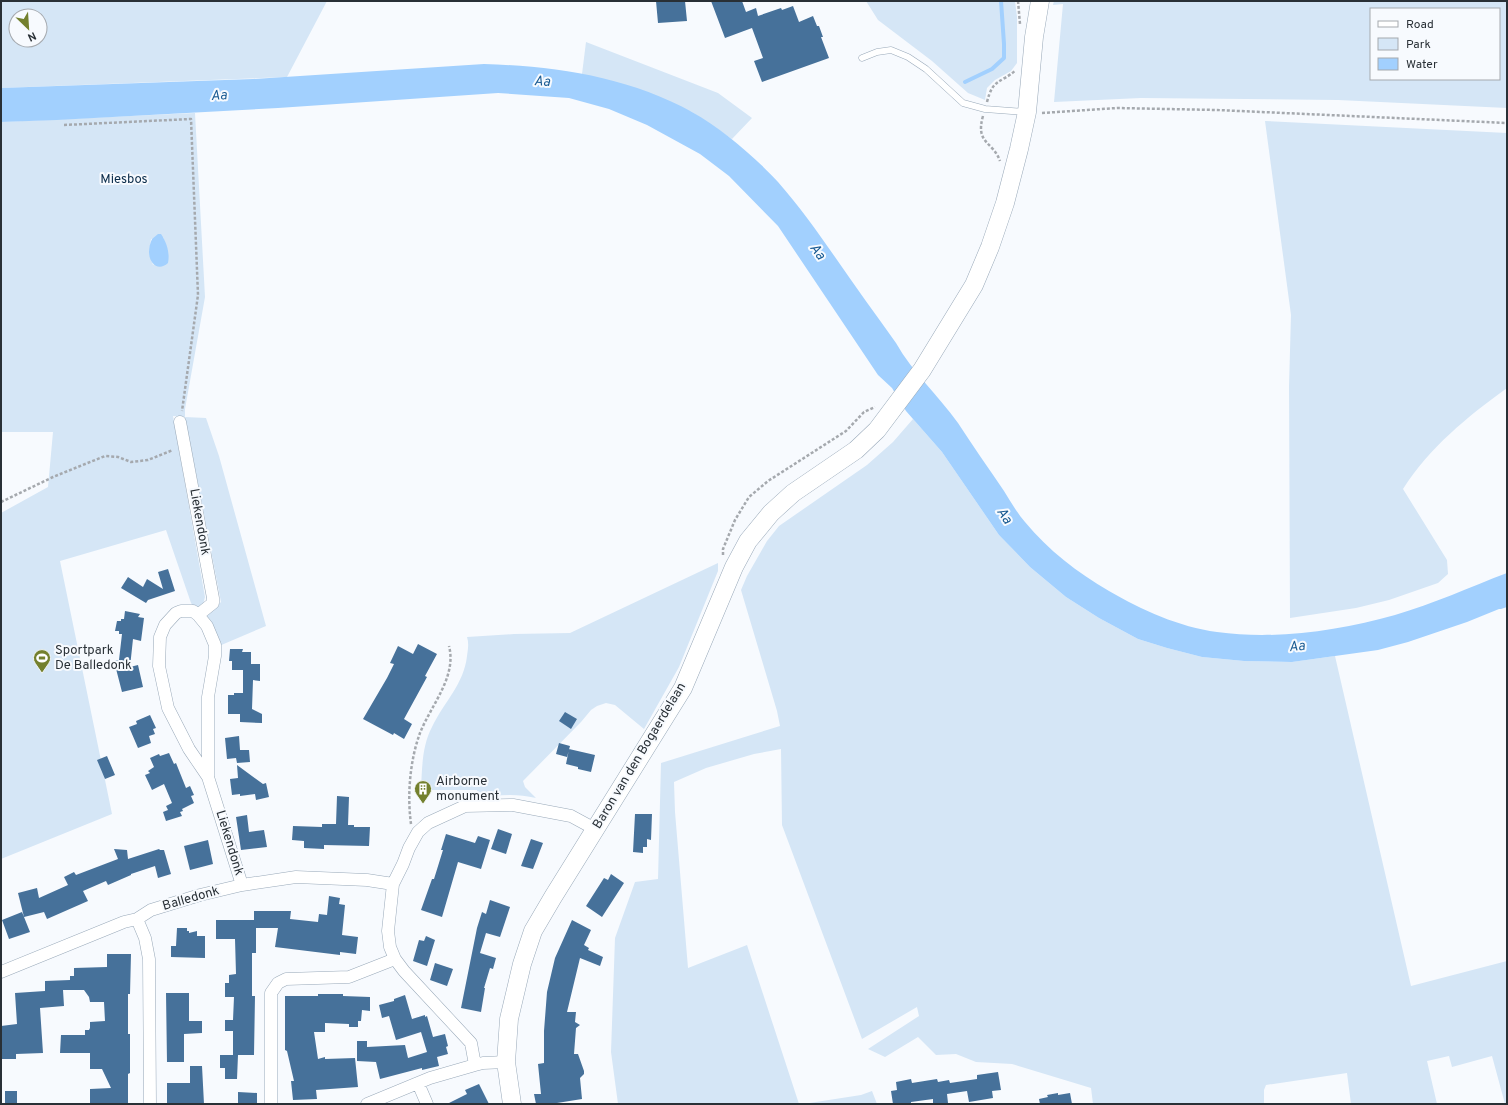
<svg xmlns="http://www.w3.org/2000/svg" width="1508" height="1105" font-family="Overpass,sans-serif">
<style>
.green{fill:#d5e6f6;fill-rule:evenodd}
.water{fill:#a2d0fe}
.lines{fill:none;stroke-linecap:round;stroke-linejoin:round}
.stream{stroke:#a2d0fe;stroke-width:4}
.building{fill:#46719a}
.lane-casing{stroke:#99a9b9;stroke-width:7}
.street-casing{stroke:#99a9b9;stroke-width:13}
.secondary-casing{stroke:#99a9b9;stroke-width:19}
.path{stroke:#a5a9ae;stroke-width:2.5;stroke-dasharray:3 2;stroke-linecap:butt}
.lane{stroke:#fff;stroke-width:6}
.street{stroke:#fff;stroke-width:12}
.secondary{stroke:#fff;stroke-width:18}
.labels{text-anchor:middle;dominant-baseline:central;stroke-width:4;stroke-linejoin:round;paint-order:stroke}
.park-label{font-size:13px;fill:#092b49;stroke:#f7fafe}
.street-label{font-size:13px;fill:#293036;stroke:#f7fafe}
.poi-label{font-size:13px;fill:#293036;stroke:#f7fafe;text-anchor:start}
.water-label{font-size:14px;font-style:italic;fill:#185a92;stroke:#f7fafe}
</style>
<rect width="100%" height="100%" fill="#f7fafe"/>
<!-- green -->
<path class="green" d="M1 1H327L287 77 1 88ZM16 16H40V40H16Z
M866 1H1015L1017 17V63L1011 71 995 80 987 88 985 100 968 93 932 61 878 20Z
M1054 1H1507V108L1338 100 1141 98 1054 102 1063 4 1053 5ZM1371 9H1499V79H1371Z
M586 42 718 93 752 118 732 139 692 112 582 74Z
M195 113 205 297 185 409V417L206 418 219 456 266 626 219 646 217 636 207 616 221 602 185 417 173 416 205 597 202 608 195 609 191 603 166 530 60 561 112 814 1 859V513L48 487 53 432H1V122ZM163 237 168 252 153 265 149 253 151 239Z
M1265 121 1507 133V388C1467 417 1430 447 1403 489L1447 560 1448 574 1438 583 1389 600 1356 608 1290 618 1289 386 1291 315Z
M913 419 942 452 999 535 1030 567 1066 597 1099 618 1138 639 1167 648 1202 657 1244 661 1292 662 1335 656 1411 986 1507 961V1104H1505L1492 1056 1452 1067 1449 1056 1427 1061 1437 1104H1351L1347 1073 1266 1085 1264 1090V1104H1093L1091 1088 1012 1064 976 1062 956 1054 936 1055 918 1037 885 1057 868 1049 919 1016 917 1007 862 1039 782 825 781 749 754 754 706 768 674 782 675 812 688 968 747 945 799 1104H618L611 1052 615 938 635 882 658 879 661 763 780 726 777 711 741 590 747 576 767 541 779 526 867 465 893 442Z
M718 563V571L679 667 644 729 615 705 606 703 597 706 591 710 581 722 523 781 525 787 536 798C516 793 497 795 478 798L477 790H421C422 768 422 746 432 727 444 702 464 684 467 656 468 649 469 643 467 637L514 634 570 633Z
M872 1091 877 1104H803L861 1095Z"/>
<!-- water -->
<path class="water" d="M484 64C555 66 629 77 692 112 721 128 755 157 778 182 799 206 817 231 835 257 855 286 876 315 896 343 913 373 938 395 958 423 973 446 989 469 1004 491 1011 502 1017 513 1025 522 1048 550 1078 573 1109 591 1142 610 1179 627 1217 632 1275 640 1338 631 1395 615 1433 604 1470 587 1507 573V607L1501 609H1499L1467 622 1408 642 1378 650 1292 662 1244 661 1202 657 1167 648 1138 639 1099 618 1066 597 1030 567 999 535 942 452 906 411 892 388 878 375 778 226 729 176 700 154 647 125 609 109 569 98 498 93 278 108 57 120 1 122V88L253 79Z
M158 234H161C167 243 170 253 168 263 158 272 149 263 149 252 149 248 150 243 152 239Z"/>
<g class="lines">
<!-- stream -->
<path class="stream" d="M965 82 992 69 1004 58V44L1001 1"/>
</g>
<!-- building -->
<path class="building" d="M656 1H685L687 21 658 23Z
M711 1H742L746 12 756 8 758 16 781 8 782 10 793 6 799 22 813 16 817 26H819L823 37H821L829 58 762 82 754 61 763 58 752 28 725 38Z
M168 569 175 591 148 600 146 603 121 588 128 577 143 587 147 579 163 589 158 572Z
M125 611 140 614 138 617 144 618 141 641 133 639 130 667 138 665 143 687 122 692 114 661 119 660 122 634H119V631H115L117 621H121V619H124Z
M418 644 437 654 425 676 427 677 404 719 412 724 404 739 394 733 393 735 363 719 387 678 394 664 390 663 398 646 413 654Z
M230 649H243L242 652H251V664H260V681L253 680 252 709 262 714V723L240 722V714H228V695H234V693H243V670H232V661H229Z
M565 712 577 719 571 729 559 721Z
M150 715 156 728 153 729 155 734 149 736 151 743 138 748 129 727 137 724 136 721Z
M239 736 240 750H249L250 762 237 763 236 758 227 759 225 738Z
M559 743 570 746 567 757 556 754Z
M569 749 595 755 591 772 578 769V767L566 764Z
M169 753 174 764 176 763 186 788 190 786 194 795 191 796 194 803 182 809 183 811 180 812 182 816 166 821 163 812 168 810 166 806 172 803 164 784 152 790 145 775 150 773 148 771 154 767 150 758 159 754 160 756Z
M107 756 115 775 105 779 97 760Z
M237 765 263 784 266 783 269 797 256 800 255 794 240 796V794L232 795 230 779 238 778Z
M337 796 349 797 348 825H354V827H370L369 846 324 845V849L304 848V841L292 840 293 826 322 827V824H336Z
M635 814H652L651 840 647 839V847H643V853L633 852Z
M247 815 249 832 264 830 267 847 241 850 236 817Z
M498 829 512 834 506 854 491 849Z
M446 834 475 843 478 836 490 840 481 869 458 862 442 917 421 910 432 879H434L443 850H441Z
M531 839 543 843 533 869 521 866Z
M208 840 213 864 190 870 184 846Z
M114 849 127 850 128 859 159 849 160 850H164L171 874 158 878 155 866 131 874V875L108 885 106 881 83 891 88 901 47 919 44 912 24 917 18 893 37 888 39 898 68 885 64 877 74 872 76 875 118 859Z
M611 874 624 883 602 917 586 906 604 878 608 880Z
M329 896 340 898 339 904 345 905 342 935 358 937 356 954 340 952V955L275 947 278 928H256V953H252V996H255L254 1055H238L237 1079H225V1068H220V1055H233V1031H225V1020H233L234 997H225V983H229V975L236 974 235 939H216V920H254V911H291L290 919 318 922 319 914 327 915Z
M490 900 510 907 500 937 486 933 480 953 496 958 493 969 490 968 484 988H485L481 1012 461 1008 477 928 482 912 486 914Z
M22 912 30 932 9 939 2 920Z
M572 920 591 930 584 945 589 948 588 950 603 957 600 966 580 958 567 1012H576L575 1022 580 1025 576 1028 574 1054H578L584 1071V1074L580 1078 582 1099 557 1103 558 1104H536L534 1094H541L538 1064 544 1063V1031L547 992 555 958Z
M177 928H187V931H189V933L197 931V936H205V958L171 957V946H176Z
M426 936 435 940 427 966 413 961 419 940 424 941Z
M107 954H131L130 994H128V1034H130V1073L128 1074V1104H90V1089L111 1088 102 1069H90V1053H60L61 1035H85V1030H89L90 1028V1022L105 1021 104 1002H90L89 997 84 990H63L64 1006 40 1008 43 1053 16 1054V1059H1V1026L17 1024 15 993 45 991V981L70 980V976H74V968L107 967Z
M435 963 453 969 447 986 430 980Z
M166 993H189V1021H202V1033L184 1034V1062H167Z
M318 994H343V996L370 997V1011L362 1010 361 1021H358V1027H349V1024L325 1023V1032H314L318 1059 325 1057V1059L355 1058 358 1087 316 1090 317 1099 293 1100 291 1081H294L287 1051 285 1050V996H318Z
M405 995 412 1019 425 1015V1017L427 1016 433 1037 445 1034 448 1046 446 1047 448 1054 437 1057 439 1066 422 1070V1068L380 1079 376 1062 357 1061V1041H367V1047L405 1045 408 1058 427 1052 421 1032 396 1040 389 1016 382 1018 379 1005 394 1001V999Z
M190 1066H202L204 1104H167V1083H190Z
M998 1072 1001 1090 992 1091 993 1098 969 1102 967 1091 947 1094 948 1103 941 1104H933V1099L911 1102V1104H893L891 1091 897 1090 896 1082 911 1079 912 1083 937 1079 938 1082 949 1080 950 1083 977 1079V1075Z
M479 1084 489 1104H447L467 1094 465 1090Z
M5 1091H17V1104H5Z
M238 1092 257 1093V1104H238Z
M1058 1093V1095L1070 1093 1072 1104H1040L1039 1099 1048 1097 1047 1095Z"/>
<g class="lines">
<!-- lane casing -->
<g class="lane-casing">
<path id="lane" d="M862 58 877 52 891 50 908 57 926 69 963 103 985 109 1026 112"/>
</g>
<!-- street casing -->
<g class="street-casing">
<path id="street" d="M180 422 213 598V603L198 615
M208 777 189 749 168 708 159 666 160 637 165 625 176 613 181 611H193L198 615 207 626 215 645V656L208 697V777L242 885
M137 919 145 938 149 959 150 1104
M1 972 124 922 137 919 151 910 200 895 242 885 296 877 367 880 393 884
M506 1062 483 1063 475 1065 471 1043 404 971 395 959 390 947 388 931 393 884 403 864 409 848 418 832 428 823 465 806 513 805 571 816 595 829
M418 1083 427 1104
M271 1104V993L278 983 286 979 349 977 395 959
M367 1104 430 1078 475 1065"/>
</g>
<!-- secondary casing -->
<g class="secondary-casing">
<path id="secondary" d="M512 1104 506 1062 509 1019 522 964 533 931 553 897 683 688 734 567 748 541 771 513 793 493 856 450 877 430 922 370 974 285 990 247 1005 203 1019 149 1027 112 1034 37 1040 1"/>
</g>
<!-- path -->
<path class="path" d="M1018 1 1020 24
M987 102C993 78 1000 84 1016 70
M1042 113 1117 108 1217 110 1507 123
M983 116C975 144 993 141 1000 161
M64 125 191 119 198 295 182 411
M1 502 53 477 105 456 118 457 131 462 148 460 173 450
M723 555V549L735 520 749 497 768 481 846 431 864 412 875 407
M411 824C407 795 410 760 420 733 431 705 457 677 449 646"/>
<!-- lane -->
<use href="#lane" class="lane"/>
<!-- street -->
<use href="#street" class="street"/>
<!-- secondary -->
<use href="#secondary" class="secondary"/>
</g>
<!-- icons -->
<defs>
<g id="stadium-pin" transform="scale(0.9)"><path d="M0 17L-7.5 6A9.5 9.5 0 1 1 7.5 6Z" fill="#73802e" stroke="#f7fafe"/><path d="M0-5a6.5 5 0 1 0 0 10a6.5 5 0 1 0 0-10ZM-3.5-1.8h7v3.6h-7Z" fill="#fff"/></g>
<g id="building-pin" transform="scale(0.9)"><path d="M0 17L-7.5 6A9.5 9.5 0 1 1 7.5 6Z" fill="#73802e" stroke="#f7fafe"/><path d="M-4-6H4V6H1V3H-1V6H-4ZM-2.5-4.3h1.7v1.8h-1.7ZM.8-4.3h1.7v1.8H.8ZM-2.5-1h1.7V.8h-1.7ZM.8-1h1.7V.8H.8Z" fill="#fff"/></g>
</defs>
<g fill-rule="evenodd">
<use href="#stadium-pin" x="42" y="658"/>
<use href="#building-pin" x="423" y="789"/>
</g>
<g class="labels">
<!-- park labels -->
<g class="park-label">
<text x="124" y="180">Miesbos</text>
</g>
<!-- street labels -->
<g class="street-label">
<text transform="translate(199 522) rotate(80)">Liekendonk</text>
<text transform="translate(640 756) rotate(-59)">Baron van den Bogaerdelaan</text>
<text transform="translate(229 843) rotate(73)">Liekendonk</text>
<text transform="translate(191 899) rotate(-16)">Balledonk</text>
</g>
<!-- poi labels -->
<g class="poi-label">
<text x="55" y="651">Sportpark<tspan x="55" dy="15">De Balledonk</tspan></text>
<text x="436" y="782">Airborne<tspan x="436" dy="15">monument</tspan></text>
</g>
<!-- water labels -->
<g class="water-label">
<text transform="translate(542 82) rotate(4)">Aa</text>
<text transform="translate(219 96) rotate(-3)">Aa</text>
<text transform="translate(817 252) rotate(54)">Aa</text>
<text transform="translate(1004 516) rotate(56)">Aa</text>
<text transform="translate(1297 647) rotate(-6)">Aa</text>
</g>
</g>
<!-- border -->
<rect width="1508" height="1105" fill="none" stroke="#293036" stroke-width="4"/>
<!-- legend -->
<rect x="1370" y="8" width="130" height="72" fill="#f7fafe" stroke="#a5a9ae"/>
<rect x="1378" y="21" width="20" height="6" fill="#ffffff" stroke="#a5a9ae"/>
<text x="1406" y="28" font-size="12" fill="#293036">Road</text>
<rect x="1378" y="38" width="20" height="12" fill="#d5e6f6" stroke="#a5a9ae"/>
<text x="1406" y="48" font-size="12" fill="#293036">Park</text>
<rect x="1378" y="58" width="20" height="12" fill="#a2d0fe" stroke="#a5a9ae"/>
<text x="1406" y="68" font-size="12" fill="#293036">Water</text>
<!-- north arrow -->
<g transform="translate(28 28) rotate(155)"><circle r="19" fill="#f7fafe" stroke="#a5a9ae"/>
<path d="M0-3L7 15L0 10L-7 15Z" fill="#73802e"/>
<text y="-6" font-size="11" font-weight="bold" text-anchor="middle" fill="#293036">N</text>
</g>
</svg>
